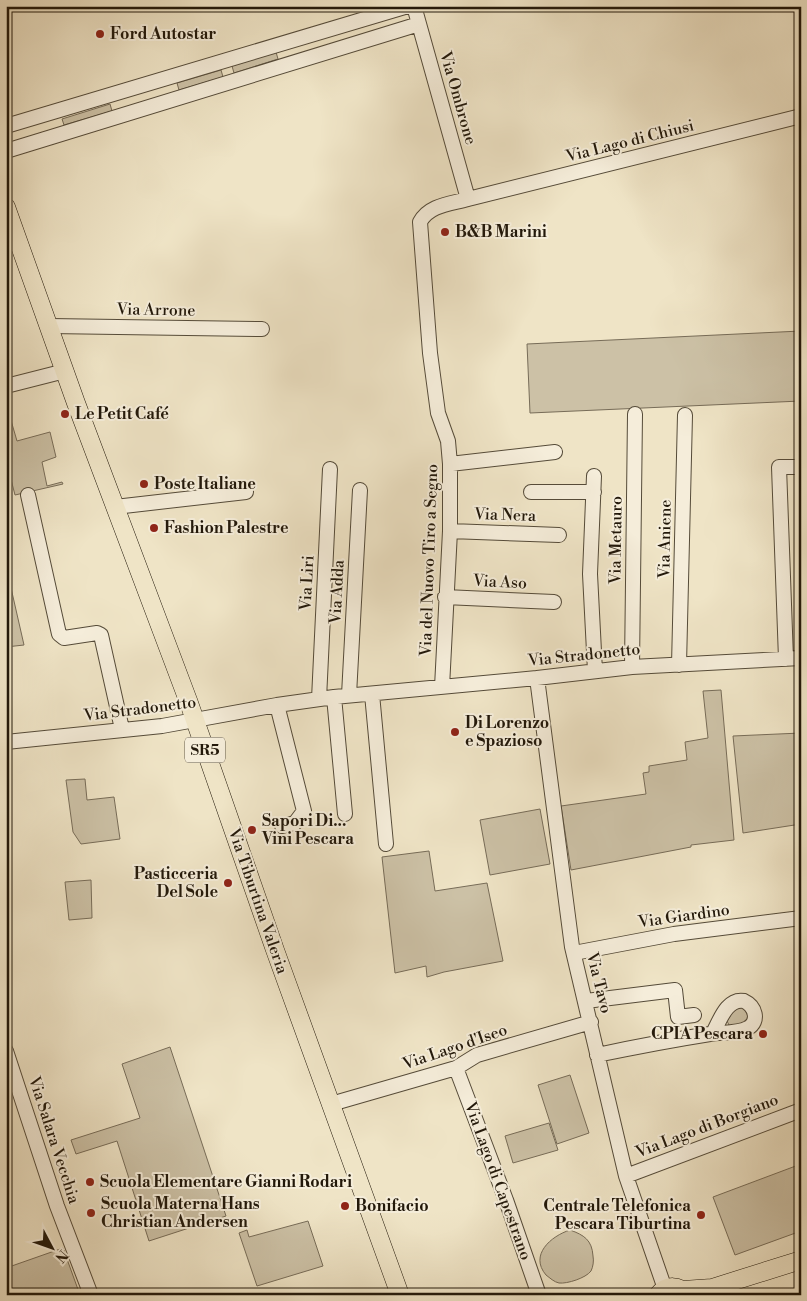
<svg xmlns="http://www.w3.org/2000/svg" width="807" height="1301" font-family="'Libre Bodoni',serif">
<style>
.green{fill:#ccc1a6;stroke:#776c58}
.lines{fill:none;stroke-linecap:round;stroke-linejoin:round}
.minor-casing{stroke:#554b39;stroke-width:16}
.major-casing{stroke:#22180a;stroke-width:19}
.minor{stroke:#f5edda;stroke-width:14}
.major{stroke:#efe4c6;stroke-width:18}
.poi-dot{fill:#8f2418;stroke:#f5edda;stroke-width:2}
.labels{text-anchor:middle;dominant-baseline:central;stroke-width:4;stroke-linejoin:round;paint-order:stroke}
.shield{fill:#f5edda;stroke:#615848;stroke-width:1}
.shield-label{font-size:15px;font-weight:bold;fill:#22180a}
.poi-label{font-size:16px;font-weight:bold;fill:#22180a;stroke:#f5edda;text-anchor:start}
.street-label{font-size:16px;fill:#22180a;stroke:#f5edda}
</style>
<rect width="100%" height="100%" fill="#efe4c6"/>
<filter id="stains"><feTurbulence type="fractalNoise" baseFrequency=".004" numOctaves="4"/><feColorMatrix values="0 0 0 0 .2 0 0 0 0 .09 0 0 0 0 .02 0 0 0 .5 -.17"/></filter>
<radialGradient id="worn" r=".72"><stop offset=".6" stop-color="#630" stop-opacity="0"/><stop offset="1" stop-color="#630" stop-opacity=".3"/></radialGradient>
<!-- green -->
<path class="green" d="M276 52 278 59 234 73 232 66Z
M221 70 223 77 179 90 177 83Z
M110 104 112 111 64 125 62 119Z
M801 331V401L530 413 527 344Z
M10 417 17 441 50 432 56 457 42 462 47 486 62 482 63 484 15 495 6 460V418Z
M6 566 24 645 6 647Z
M721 690 734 840 691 845V847L571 870 561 806 646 794 643 773 649 772V766L687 760 685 742 708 738 703 691Z
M801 733V824L743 833 733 736Z
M85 779 87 800 114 797 120 839 81 844 73 832 66 780Z
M540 809 550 864 490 875 480 820Z
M429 851 435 891 487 883 503 961 444 972 427 977 426 966 395 973 382 857Z
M91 880 92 918 69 920 65 882Z
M742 1007 750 1015 747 1023 732 1027 729 1025 727 1021 734 1010Z
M170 1047 226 1216 149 1241 117 1141 76 1154 71 1140 140 1118 122 1064Z
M570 1075 589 1133 557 1144 538 1085Z
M549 1123 558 1150 513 1163 505 1136Z
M801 1164V1231L735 1255 713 1197Z
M308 1221 323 1266 257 1286 239 1233 247 1230 249 1237Z
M570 1230C584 1235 592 1240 593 1256 594 1261 593 1267 591 1271 586 1278 567 1284 559 1283 554 1282 550 1278 546 1275 529 1255 551 1236 570 1230Z
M63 1248 80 1295H6V1268Z"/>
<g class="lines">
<!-- minor casing -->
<g class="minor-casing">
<path id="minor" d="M414 6 468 199
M6 126 408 6
M6 151 419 24
M49 326 262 329
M6 386 65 371
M450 464 555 452
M594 476 590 574 595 671
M531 492H594
M28 495 59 634 64 638 97 633 101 635 122 729
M115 507 246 492
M450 531 559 535
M445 597 554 602
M786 659 779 467H801
M679 665 685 415
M632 667 635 414
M537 678 572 947 626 1176 665 1289
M442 687 450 531V464L448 441 438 413 430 353 420 222C429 205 450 204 468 199L801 116
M372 694 386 844
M349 695 360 490
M334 697 345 814
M319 699 330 469
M277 705 304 811 295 823 282 826
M6 742 162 726 277 705 334 697 537 678 632 667 801 658
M574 953 674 934 801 918
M586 1001 675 990 678 1017 694 1015
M6 1051 57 1206 91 1295
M597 1055C635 1047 672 1040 710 1034 721 1032 737 1034 748 1028 760 1021 755 1006 744 1001 727 998 720 1020 713 1033
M456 1068 506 1200 539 1295
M331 1104 456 1068 477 1055 591 1022
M626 1176 801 1110"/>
</g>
<!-- major casing -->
<g class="major-casing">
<path id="major" d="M6 207 76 403 189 703 275 950 400 1295
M683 1290 712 1288 801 1260
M658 1295C667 1284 679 1285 688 1295"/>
</g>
<!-- minor -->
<use href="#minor" class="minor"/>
<!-- major -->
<use href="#major" class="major"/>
</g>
<!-- markers -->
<g class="poi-dot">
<circle cx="100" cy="34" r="5"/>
<circle cx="445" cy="232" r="5"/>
<circle cx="65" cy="414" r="5"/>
<circle cx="144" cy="484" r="5"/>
<circle cx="154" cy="528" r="5"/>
<circle cx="455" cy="732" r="5"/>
<circle cx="252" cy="830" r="5"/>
<circle cx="228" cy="883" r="5"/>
<circle cx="763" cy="1034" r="5"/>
<circle cx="90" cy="1182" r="5"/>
<circle cx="345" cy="1206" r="5"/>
<circle cx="91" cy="1213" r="5"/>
<circle cx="701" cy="1215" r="5"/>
</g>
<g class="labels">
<!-- shield labels -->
<rect class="shield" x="185" y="737.5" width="40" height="25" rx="4"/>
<g class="shield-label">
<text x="205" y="750">SR5</text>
</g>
<!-- poi labels -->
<g class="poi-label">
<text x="110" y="34">Ford Autostar</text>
<text x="455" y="232">B&amp;B Marini</text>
<text x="75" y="414">Le Petit Café</text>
<text x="154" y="484">Poste Italiane</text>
<text x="164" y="528">Fashion Palestre</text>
<text x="465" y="723">Di Lorenzo<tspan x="465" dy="18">e Spazioso</tspan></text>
<text x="262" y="821">Sapori Di...<tspan x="262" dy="18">Vini Pescara</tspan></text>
<text x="218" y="874" text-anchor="end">Pasticceria<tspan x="218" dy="18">Del Sole</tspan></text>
<text x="753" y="1034" text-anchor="end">CPIA Pescara</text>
<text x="100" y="1182">Scuola Elementare Gianni Rodari</text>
<text x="101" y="1204">Scuola Materna Hans<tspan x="101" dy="18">Christian Andersen</tspan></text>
<text x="355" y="1206">Bonifacio</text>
<text x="691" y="1206" text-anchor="end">Centrale Telefonica<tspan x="691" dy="18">Pescara Tiburtina</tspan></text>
</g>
<!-- street labels -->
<g class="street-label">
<text transform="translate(458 98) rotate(74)">Via Ombrone</text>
<text transform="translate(630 141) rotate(-14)">Via Lago di Chiusi</text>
<text transform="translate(156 310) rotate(1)">Via Arrone</text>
<text transform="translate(505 515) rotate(2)">Via Nera</text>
<text transform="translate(665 539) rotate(-89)">Via Aniene</text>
<text transform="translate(616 540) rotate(-89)">Via Metauro</text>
<text transform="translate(429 560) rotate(-88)">Via del Nuovo Tiro a Segno</text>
<text transform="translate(500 582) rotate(3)">Via Aso</text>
<text transform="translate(307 583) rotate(-87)">Via Liri</text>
<text transform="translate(337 592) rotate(-87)">Via Adda</text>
<text transform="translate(584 655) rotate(-6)">Via Stradonetto</text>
<text transform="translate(140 709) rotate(-7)">Via Stradonetto</text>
<text transform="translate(258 901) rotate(71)">Via Tiburtina Valeria</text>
<text transform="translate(684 916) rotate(-8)">Via Giardino</text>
<text transform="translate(599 983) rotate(76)">Via Tavo</text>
<text transform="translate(455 1047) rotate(-19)">Via Lago d'Iseo</text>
<text transform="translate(707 1126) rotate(-21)">Via Lago di Borgiano</text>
<text transform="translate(54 1140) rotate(72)">Via Salara Vecchia</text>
<text transform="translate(498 1181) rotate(70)">Via Lago di Capestrano</text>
</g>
</g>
<!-- margin -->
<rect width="807" height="1301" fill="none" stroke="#efe4c6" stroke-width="25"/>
<rect x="8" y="8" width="792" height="1286" fill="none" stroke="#22180a" stroke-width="2.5"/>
<rect x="12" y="12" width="782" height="1276" fill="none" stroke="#22180a"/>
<!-- north arrow -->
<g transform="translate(52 1248) rotate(131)" stroke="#f5edda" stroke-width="4" paint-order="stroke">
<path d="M0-4L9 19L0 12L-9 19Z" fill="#22180a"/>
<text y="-8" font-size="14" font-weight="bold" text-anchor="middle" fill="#22180a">N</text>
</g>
<rect width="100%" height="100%" filter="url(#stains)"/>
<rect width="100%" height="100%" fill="url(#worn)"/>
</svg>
